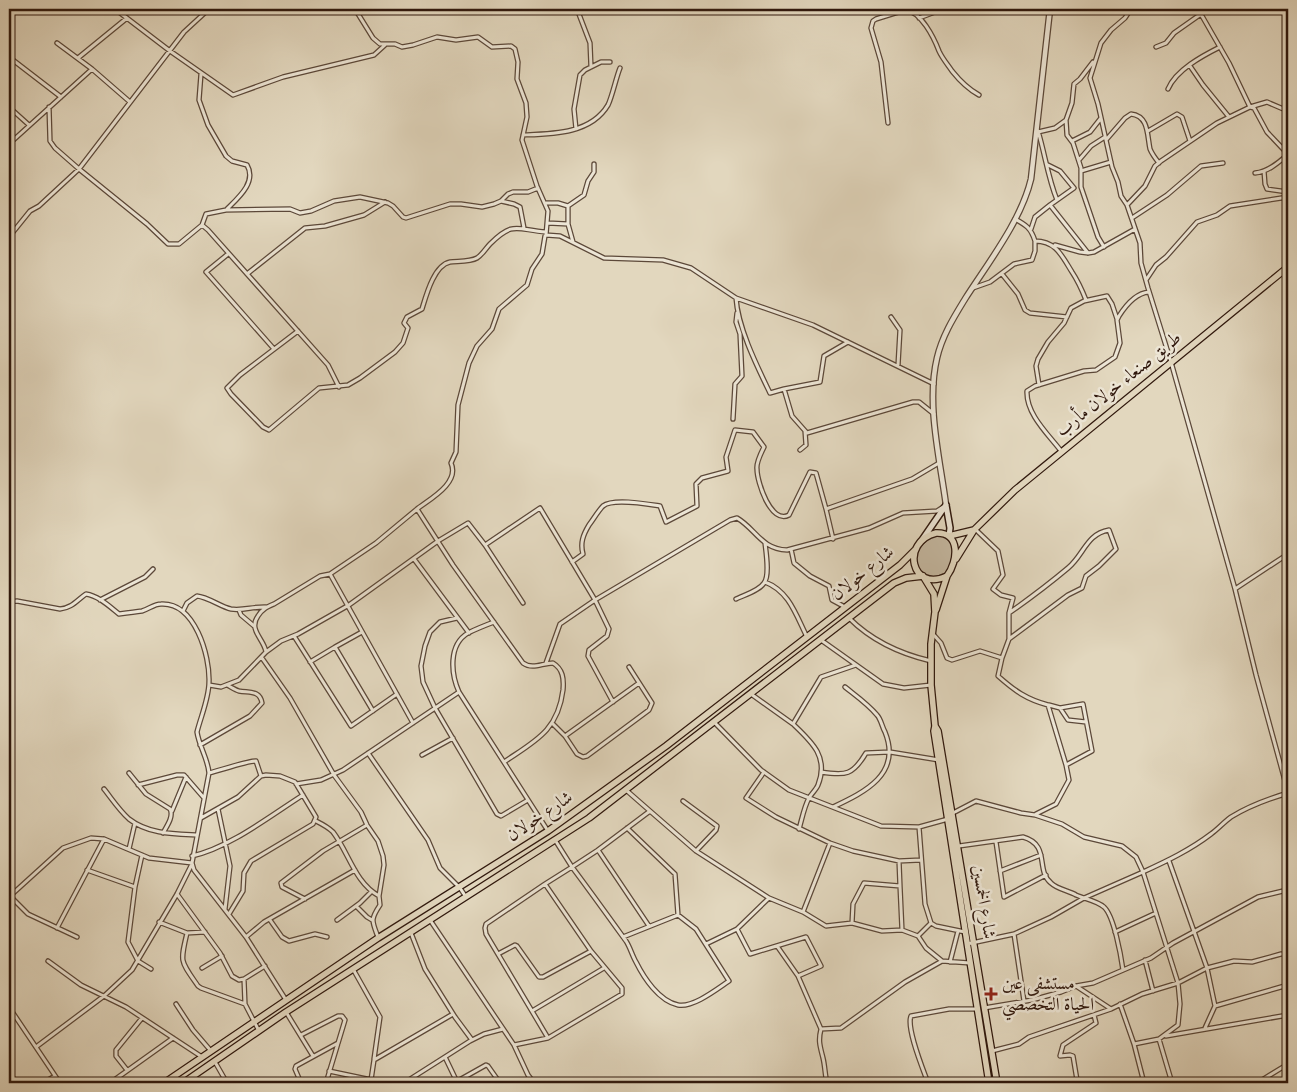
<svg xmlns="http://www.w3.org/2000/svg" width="1297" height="1092" font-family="'IM FELL English',Amiri,serif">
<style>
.green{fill:#c4b7a0;stroke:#7a6856}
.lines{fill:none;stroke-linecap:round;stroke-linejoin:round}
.minor-casing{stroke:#5c4839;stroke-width:5.5}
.tertiary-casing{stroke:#5c4839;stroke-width:7}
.secondary-casing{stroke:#30180d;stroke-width:8}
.primary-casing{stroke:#30180d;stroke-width:8}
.minor{stroke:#ece5d5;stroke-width:3}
.tertiary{stroke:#ece5d5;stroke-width:4.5}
.secondary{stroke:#ece5d5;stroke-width:5}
.primary{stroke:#e2d7be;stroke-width:5.5}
.poi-dot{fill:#8f2418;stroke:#ece5d5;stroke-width:2}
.labels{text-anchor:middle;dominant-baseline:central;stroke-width:5;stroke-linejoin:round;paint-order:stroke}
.street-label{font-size:18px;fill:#30180d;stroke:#ece5d5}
.poi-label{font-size:18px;fill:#30180d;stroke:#ece5d5;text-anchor:start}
</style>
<rect width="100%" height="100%" fill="#e2d7be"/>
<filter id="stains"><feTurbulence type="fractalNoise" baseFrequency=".004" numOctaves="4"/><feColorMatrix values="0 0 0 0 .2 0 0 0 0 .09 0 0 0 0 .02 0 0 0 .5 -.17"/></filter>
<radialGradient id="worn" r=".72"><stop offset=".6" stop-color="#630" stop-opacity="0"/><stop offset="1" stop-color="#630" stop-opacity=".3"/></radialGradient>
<!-- green -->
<path class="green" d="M934 536C959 533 953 558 947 572L935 577C907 574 913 547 934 536Z"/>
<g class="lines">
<!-- minor casing -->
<g class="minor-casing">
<path id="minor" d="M115 9 170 51 233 95 283 77 374 55 385 45
M355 9 373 38 380 44H395L402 47 413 45 437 37 456 40 478 37 492 47 511 46 515 49 518 62 517 79 526 103 527 117 522 140 537 186 548 211 546 235 560 236 604 258 663 260 691 268 736 298 813 325 934 384
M577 9 590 43 591 67
M1198 9 1229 63 1250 107 1267 102 1288 111
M919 18 943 9
M57 43 92 69
M1156 47 1166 43 1174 33 1201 14
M9 57 61 97
M78 58 127 18
M1093 62 1080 79 1074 84 1072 103 1066 120 1067 135 1073 143 1081 168V187L1098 237 1104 247
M1190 66 1203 85 1229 117
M201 74 199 100 208 125 226 156 232 161 247 165C257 182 238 198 227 209
M1168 89C1176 70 1202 56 1220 47
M9 107 29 125
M49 107 50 141 55 148 79 169 147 224 168 244H179L202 225 208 230 328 365 339 387
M888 123 881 62 871 28 873 21 876 19 905 10C921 11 934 38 939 51 942 58 948 65 952 71 960 81 968 89 979 95
M576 129 574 109 580 75 585 70 601 62H610
M1038 131C1045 154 1048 178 1057 200
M1148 131 1177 114 1182 117 1190 141
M1038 132 1055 128 1066 120
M523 135C552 134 591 134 608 105 612 97 616 78 620 68
M1106 140 1125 118 1131 114C1149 116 1147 135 1150 149 1152 154 1155 158 1159 163
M1072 141 1090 132 1101 118
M9 144 92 69 130 102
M1288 155 1286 156 1284 150 1267 132 1254 108 1250 107 1217 123 1161 161 1155 166 1145 186 1127 205 1140 243 1141 263 1148 288 1171 362 1235 589 1256 675 1288 792
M1079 160 1091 146 1105 137
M1048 165 1060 171 1074 188 1050 205
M1081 171 1111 162
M1264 171 1265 184 1267 189 1288 192
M1255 173C1267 172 1277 164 1286 156
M501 201 514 204 520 207 524 228
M546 203H558L568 206 584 195 588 181 594 172V164
M1127 205 1121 196 1118 182 1112 167 1098 104 1090 78 1101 43 1111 30 1125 18 1131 9
M568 206V224L573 242
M1132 218 1167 195 1201 166 1223 163
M1015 219C1026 225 1031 228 1035 241 1056 241 1062 256 1072 272 1078 281 1082 290 1086 300
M548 223 568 224
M202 225 206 214 226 210 290 209 300 213 311 211 334 201 360 197 388 203 393 206 403 217 406 218 450 204H461L482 207 494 204 501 201 508 194 513 192H528L538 188
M1031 229 1035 217 1050 205 1088 253
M9 237 30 211 39 206 79 169 184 32 209 9
M1055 245 1080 252 1088 253 1094 252 1135 229
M228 254 206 272 274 349
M247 274 305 228 325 226 364 215 385 202
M1002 274 1018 294 1025 310 1030 313 1067 317
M1146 280 1156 265 1166 257 1197 222 1217 215 1230 206 1288 197
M973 288 990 282 1014 264 1032 260 1035 251V241
M736 298C738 328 757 366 770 393L784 389
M891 317 900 330 898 365
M298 331 240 375 227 388 231 394 263 427 269 430 319 388 348 385 360 378 395 352 403 343 408 328 404 323 407 317 422 309C426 296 434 265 450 262 457 261 470 262 477 258 482 255 486 248 490 244 514 220 517 230 546 232
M848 342 824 356 820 382 784 389 792 416 807 433 913 402H919L934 414
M1039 385 1036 366 1038 359 1048 342 1064 323 1071 308 1084 301 1107 296 1112 304 1117 319
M733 419 735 384 742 376 740 334 736 322 737 313
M800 450 806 445 805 431
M1061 451C1048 434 1026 414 1027 391L1035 386 1084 371 1096 370 1115 357 1120 343 1117 320 1119 316C1126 305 1136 293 1149 292
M417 509C430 499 460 483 451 463L456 452 458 405 469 363 477 346 492 329 499 309 527 285 532 269 542 254 545 236
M975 529 998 551 1003 575 993 589 1001 595 1013 598 1009 613
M833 539 826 509 912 479 939 463
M791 549 794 563 810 576 829 586 832 600 845 607
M414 559 469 633
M572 562 583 554C580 543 583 535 589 525 593 520 598 511 603 506 613 498 647 504 660 506L666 522 697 506 696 484 702 478 728 471 726 457 735 430 753 432 764 447C761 453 756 463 757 469 757 482 771 525 789 515L810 472 816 473 826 509
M330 574 320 576 274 604C267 607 262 609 258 616 248 630 264 639 266 652L281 641 298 634 349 605 438 541 468 523 485 545
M765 582C789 591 796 615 807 637
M1235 589 1288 554
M736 599C744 595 759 591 764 583 770 576 766 552 765 543
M100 600 145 577 153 569
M9 602 17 601 60 609C72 608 77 600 86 594 99 596 110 607 119 614 127 613 135 612 142 611 149 609 154 604 161 604 195 602 210 656 209 682 209 698 201 716 197 732 199 746 208 759 209 773L192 863 194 870 246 937 286 1000
M523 603 485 545 540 508 595 600 609 629 607 636 589 650 588 656 613 702
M239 610 241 615 254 626
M183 611 187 603 197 596C208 597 221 607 231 609 243 611 254 606 267 607
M457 618 440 622 430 632 425 646 421 666 423 682 435 708 497 814 501 816 528 800
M849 618C871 640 901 654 931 661
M494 622C486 625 476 629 468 633 448 645 451 674 459 692L548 831
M362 632 335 647 373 711
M933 634 941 643 947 658 952 660 980 651 1002 658 998 676C1015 691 1026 699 1048 705L1066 765 1069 780 1056 804 1036 814
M294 636 351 726 397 694
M821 640 883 684 904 688 931 685
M262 658 290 698 334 775 361 812 367 825 378 841 383 856 384 865 379 896
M1002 658 1009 639 1068 595 1082 588 1086 576 1099 566 1116 549 1109 530C1086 534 1084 555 1068 568 1049 584 1029 599 1009 613V639
M310 662 335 647
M546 663 560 624 595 600 730 520 737 518C756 529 761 549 787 550L869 528 903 513 937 511 943 507
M209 685 221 687 239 680 266 652
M751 694 793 724 821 677 856 665
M1049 705 1060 708 1083 704 1092 751 1066 765
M1060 708 1068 720 1086 722
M714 722 761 770 789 790 881 826 919 827 948 819
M413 723 330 574 376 543 417 509 453 565 523 663C533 670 542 663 553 663 563 669 564 679 563 690 558 731 535 741 504 762
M553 724 565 736 577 754 583 757 587 756 649 710 652 703 629 667
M793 724C812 742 829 757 818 785 816 790 811 794 809 798 804 807 802 819 799 829
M565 736 639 683
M200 745 250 716 262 703C260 690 249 693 239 691 235 690 231 687 227 685
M368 753 428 840 440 868 460 888 466 897
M422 755 453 738
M764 772 746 798 776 817 830 843 853 851 899 861 921 860
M821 772C846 776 853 775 866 753L890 752 939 760
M129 773 146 794 170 809C174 816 167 826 163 833
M209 773C218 771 250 760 256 761L261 776
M296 784 321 780 343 770 459 692
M138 785 177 775H184L204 798
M104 789C112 799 119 810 129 819 148 834 174 834 196 835
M683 801 717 826 716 830 696 851
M833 807C865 792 902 774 885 732 882 727 881 719 877 715 868 704 855 695 845 687
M218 809 230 866 225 909
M172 811 186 777
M650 811 696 851 769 898 737 929 706 944
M953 813 976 801 1021 813 1035 815 1062 824 1084 837 1122 846 1136 857 1143 872 1084 898 1051 917 1014 934 967 944
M201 818 238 797 261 776 266 775 280 776 295 782 316 817 313 824 251 861 244 873 243 891 229 914
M316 821C322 824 328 827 333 832 349 853 355 883 379 896L380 905C370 920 372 921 378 937
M919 827 925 904 931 923 936 926 965 932
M627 828 675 874 678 915
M996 842 1004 897 1046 875
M959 846 1023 837C1051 845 1035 870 1051 883 1057 889 1069 891 1076 895 1085 899 1097 901 1104 907 1114 916 1121 956 1123 970
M129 849 135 823
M598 850 650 811 626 790
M142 855 135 887 128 942 138 961 151 969
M192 856C229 848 270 816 303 795
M899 861 900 886
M1169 861 1207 968 1234 961 1252 962 1281 954H1288
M87 870 135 887
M1000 871 1041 855
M177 894 220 953 232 976 239 980 244 979 265 966
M10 896 28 914 77 937
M9 897 63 848 91 838 104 839 149 858 192 863
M769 898 803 912 826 926 852 923
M305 899 282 887 281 883 323 851 367 825
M356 906 367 917 372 920
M803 912 830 843
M270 920 282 937 289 941 315 934 327 937
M337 920 360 903 371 892
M430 920 514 1045 528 1075 534 1083
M159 922 187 933 205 932
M57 928 104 839
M737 929 750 954 806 937 821 966 798 976 777 946
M902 930 900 886 864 883 853 904 852 923 882 931 902 930 918 936 926 948 942 961 970 963
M1115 932 1156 913
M187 933C180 963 180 960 198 986L201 988 245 1004
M411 933 425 969 455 1017 472 1040
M1014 934 1024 1001
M918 936 931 923
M246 937 264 922 355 870
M623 937 678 915 696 929 729 981C717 989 693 1008 678 1005 659 1001 644 978 636 962 632 955 630 947 626 941 608 916 590 891 572 867L598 850 649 926
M498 954 515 945 517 946 539 977H543L591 951 545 884 572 867 555 840
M1145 960 1153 991
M48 961 81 985 126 1007 202 1057
M950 962 958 931
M202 968 222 956
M353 969 380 1017 374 1059
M798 976 821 1029 841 1028 905 982 942 961
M244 979 245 1004 259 1031
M1076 986 1111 1009 1142 994 1178 983 1180 1004 1178 1025 1159 1039 1134 1044 1144 1083
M176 1004 193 1030 211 1051
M1120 1004 1134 1044
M1215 1006 1207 968 1178 983 1143 872C1167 861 1190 850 1211 834 1218 829 1224 822 1231 817 1249 806 1268 799 1288 793
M9 1007 60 1083
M984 1008 1032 1000 1061 992 1076 986 1093 983 1151 958 1173 943 1258 897 1283 891 1288 887
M532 1011 604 968
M286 1012 313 1056
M1205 1028 1215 1006 1288 985
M821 1029C818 1041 820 1046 823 1058 825 1066 825 1075 827 1083
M301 1035 338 1016H342L345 1020 326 1083
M1166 1036 1288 1015
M548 1038 622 994V988L591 951
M1159 1039 1172 1083
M514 1045 548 1038 486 934 485 928 486 924 545 884
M36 1047 104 996 132 970 177 894 192 864
M992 1051 1019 1044 1029 1037 1111 1009
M445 1057 457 1082
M215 1062 227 1083
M127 1070 116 1056V1050L142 1018
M329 1071 386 1083
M9 1073 17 1083
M371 1080 374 1060 453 1014
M43 1083 55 1076
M110 1083 173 1038
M301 1083 295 1069 296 1066 338 1043
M353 1083 355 1077
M404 1083 470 1041 484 1034 503 1029
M454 1083 486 1065 488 1066 500 1083
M928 1083C923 1069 906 1028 911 1016L949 1009H977
M1076 1083 1077 1080 1073 1056 1070 1055 1060 1056 1063 1045 1096 1023 1094 1015
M1257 1083 1288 1064"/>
</g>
<!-- tertiary casing -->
<g class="tertiary-casing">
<path id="tertiary" d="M946 505C940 459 926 404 937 358 942 336 954 317 965 299 988 263 1021 221 1031 179L1050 9"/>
</g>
<!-- secondary casing -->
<g class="secondary-casing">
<path id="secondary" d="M946 505 950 528 949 536
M922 540 946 505"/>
</g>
<!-- primary casing -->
<g class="primary-casing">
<path id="primary" d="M936 533C961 532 958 561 947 576 911 593 900 542 936 533Z
M949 536 974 530
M956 559 974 530 1015 490 1288 267
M923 576 934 594 935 612 931 644V685L935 726 934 731 989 1083
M936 610 947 576
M935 726 938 731 997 1083
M164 1083 378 938 548 831 666 746 900 565 915 550
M183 1083 286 1012 589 818 894 583 906 578 923 576"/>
</g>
<!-- minor -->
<use href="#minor" class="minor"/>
<!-- tertiary -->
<use href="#tertiary" class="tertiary"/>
<!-- secondary -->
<use href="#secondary" class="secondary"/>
<!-- primary -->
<use href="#primary" class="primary"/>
</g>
<!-- markers -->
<path class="poi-dot" d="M988.5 986.5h5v5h5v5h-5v5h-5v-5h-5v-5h5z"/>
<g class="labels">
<!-- street labels -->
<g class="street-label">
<text transform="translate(1119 385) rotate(-39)">طريق صنعاء خولان مأرب</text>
<text transform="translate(863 574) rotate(-39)">شارع خولان</text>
<text transform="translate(540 817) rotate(-34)">شارع خولان</text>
<text transform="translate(983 902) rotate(81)">شارع الخمسين</text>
</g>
<!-- poi labels -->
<g class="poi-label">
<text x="1002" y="984">مستشفى عين<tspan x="1002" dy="21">الحياة التخصصي</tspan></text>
</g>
</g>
<!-- margin -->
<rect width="1297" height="1092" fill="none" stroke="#e2d7be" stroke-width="30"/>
<rect x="10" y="10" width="1277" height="1072" fill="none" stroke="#30180d" stroke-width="2.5"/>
<rect x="15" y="15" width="1267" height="1062" fill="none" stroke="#30180d"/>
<rect width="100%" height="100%" filter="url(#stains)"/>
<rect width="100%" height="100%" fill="url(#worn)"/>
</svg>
